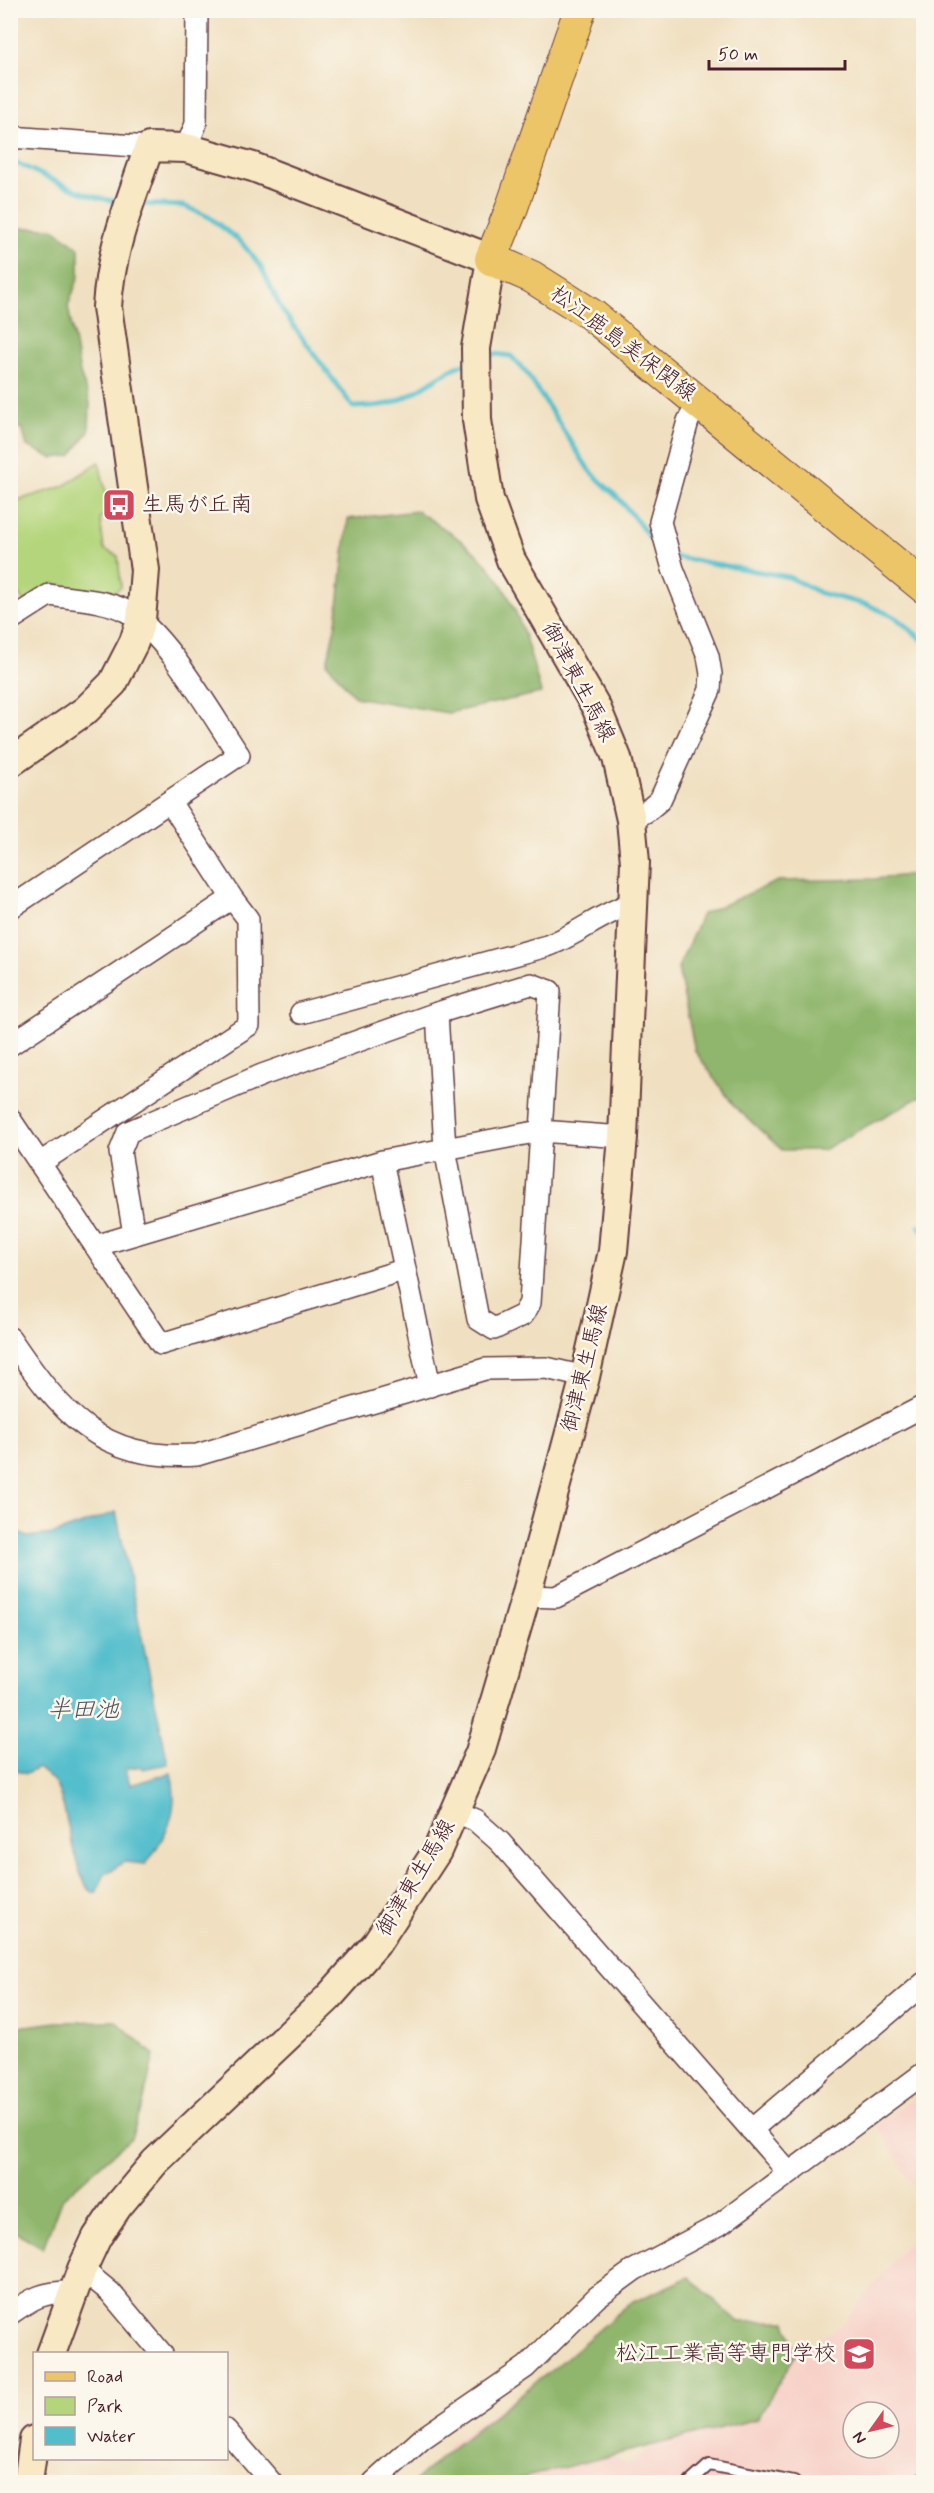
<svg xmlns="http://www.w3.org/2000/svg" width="934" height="2493" font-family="Mynerve,'Klee One',sans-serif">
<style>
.built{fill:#f7d1c8;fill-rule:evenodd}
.green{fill:#b4d57c;stroke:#7f7a54;stroke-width:1.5}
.forest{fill:#8fb66c;stroke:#6c6a4c;stroke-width:1.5}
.water{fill:#52becc;stroke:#4e6e7c;stroke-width:1.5}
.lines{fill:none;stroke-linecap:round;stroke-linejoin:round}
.stream{stroke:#52becc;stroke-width:5}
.lane-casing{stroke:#633c42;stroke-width:14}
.street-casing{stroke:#633c42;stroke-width:24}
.secondary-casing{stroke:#633c42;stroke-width:32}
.primary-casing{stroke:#633c42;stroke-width:34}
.lane{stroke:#fff;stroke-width:10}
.street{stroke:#fff;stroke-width:21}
.secondary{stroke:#f8e8c3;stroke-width:28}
.primary{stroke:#edc569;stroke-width:32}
.labels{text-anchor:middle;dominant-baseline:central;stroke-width:5;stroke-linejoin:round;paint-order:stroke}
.street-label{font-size:22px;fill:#4a1f2b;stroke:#fbf7ec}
.poi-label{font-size:22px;fill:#4a1f2b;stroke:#fbf7ec;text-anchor:start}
.water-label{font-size:24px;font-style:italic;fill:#4d5763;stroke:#fbf7ec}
</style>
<rect width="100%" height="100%" fill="#fbf7ec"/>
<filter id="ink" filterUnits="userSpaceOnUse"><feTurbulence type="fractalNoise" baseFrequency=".0167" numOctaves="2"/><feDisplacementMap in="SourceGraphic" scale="12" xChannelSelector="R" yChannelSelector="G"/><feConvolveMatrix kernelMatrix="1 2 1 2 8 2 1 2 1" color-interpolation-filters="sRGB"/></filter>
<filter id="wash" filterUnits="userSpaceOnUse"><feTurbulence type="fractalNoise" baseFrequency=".008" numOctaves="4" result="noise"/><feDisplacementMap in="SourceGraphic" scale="24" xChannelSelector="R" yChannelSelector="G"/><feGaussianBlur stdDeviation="1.35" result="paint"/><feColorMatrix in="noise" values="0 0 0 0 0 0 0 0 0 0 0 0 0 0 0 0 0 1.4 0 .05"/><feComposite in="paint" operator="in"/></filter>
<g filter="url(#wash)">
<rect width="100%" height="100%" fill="#f0e0c1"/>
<!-- built -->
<path class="built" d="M923 2090V2202L877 2125Z
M923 2223V2482H476L446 2446 530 2386 626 2465 844 2323ZM853 2412H889V2448H853Z"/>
<!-- green -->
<path class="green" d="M99 462 110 512 100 518 104 549 118 556 121 587 115 592 84 590 52 584 24 603 11 582V502L62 487Z"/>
<!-- forest -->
<path class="forest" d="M18 228H53L79 248V276L68 306 80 373 90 402 89 431 71 456 52 458 27 446 22 428 11 431 10 231Z
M417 511C445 529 477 548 496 576 520 610 530 653 541 693L448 713 355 697 327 663 336 623 348 519Z
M923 873V1095L823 1150H782L734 1106 695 1051 678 968 702 914 778 881 875 879Z
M116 2021 154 2055 143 2104 131 2138 61 2200 43 2248 11 2229V2028L57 2022Z
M689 2277 738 2322 786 2321 796 2354 757 2419 506 2482H413L452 2448 558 2365 629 2304Z"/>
<!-- water -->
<path class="water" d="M116 1512 168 1764 142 1769 141 1766 126 1769 130 1785 171 1773C180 1811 168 1833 146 1864L124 1862 105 1874 96 1893C74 1891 69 1805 55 1784 51 1778 44 1773 38 1768L26 1774 11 1769V1529L27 1537 54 1534Z"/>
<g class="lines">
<!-- stream -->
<path class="stream" d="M10 160C46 176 81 197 120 202
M139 204 184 206 209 217 241 242 260 265 282 310 353 407C366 406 383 407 395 402 421 392 440 372 466 363
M484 358 495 354 511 356 526 372 589 470 621 501 659 549
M676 557 789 577 820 593 868 605 895 617 924 641
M919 1226 924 1233"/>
</g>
</g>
<g filter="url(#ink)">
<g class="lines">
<!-- lane casing -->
<g class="lane-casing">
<path id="lane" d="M690 2482 709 2465 794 2482
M916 2482 924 2477"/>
</g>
<!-- street casing -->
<g class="street-casing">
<path id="street" d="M10 137 149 147
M186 148 196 124 197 10
M10 620 49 595C73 599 103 599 126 611 165 631 213 717 239 755L10 908
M631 820 647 811 660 800 710 690 711 674 708 656 673 569 660 522 688 421 699 402
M301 1013 547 946C577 935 600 914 631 904
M10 1045 232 898 170 802
M10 1119 161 1344 403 1270
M382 1161 430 1386
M40 1163 249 1025 248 919 232 898
M134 1234 120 1152 128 1132 262 1075 437 1013 531 984 550 991 530 1303 523 1315 494 1329 478 1319 445 1149 437 1013
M95 1246 382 1161 540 1131 623 1137
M10 1338C61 1413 99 1461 197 1455L485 1369 546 1368 585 1377
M526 1596 556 1597 924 1406
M456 1812 475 1820 500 1842 789 2173
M751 2130 924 1983
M82 2269 110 2292 162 2354
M10 2314C34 2297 43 2292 72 2292
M226 2430 271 2482
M374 2482 423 2438 526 2367 597 2297 634 2270 719 2225 924 2073"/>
</g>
<!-- secondary casing -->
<g class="secondary-casing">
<path id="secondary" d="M10 763 86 710 113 683 134 642 141 620 145 570 107 307C111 245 130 204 149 147L186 148 253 167 491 259 476 348 477 420 489 499 511 560 596 707 617 758 631 820 635 862 623 1137 613 1251 585 1377 526 1596 480 1752 437 1851 376 1944 328 1998 155 2162 118 2206 97 2237 82 2269 51 2354
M28 2482 34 2440"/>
</g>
<!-- primary casing -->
<g class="primary-casing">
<path id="primary" d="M580 10 511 210 491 259 532 277 592 315 924 587"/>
</g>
<!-- lane -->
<use href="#lane" class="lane"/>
<!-- street -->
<use href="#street" class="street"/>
<!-- secondary -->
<use href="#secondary" class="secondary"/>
<!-- primary -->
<use href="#primary" class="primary"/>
</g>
</g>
<!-- icons -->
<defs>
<g id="bus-square" transform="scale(1.725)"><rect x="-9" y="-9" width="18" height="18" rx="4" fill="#d1495b" stroke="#fbf7ec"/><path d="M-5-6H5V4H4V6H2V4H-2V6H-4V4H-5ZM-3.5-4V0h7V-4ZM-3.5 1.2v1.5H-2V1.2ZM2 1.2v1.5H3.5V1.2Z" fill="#fff"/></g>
<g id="university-square" transform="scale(1.725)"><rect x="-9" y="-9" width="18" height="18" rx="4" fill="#d1495b" stroke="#fbf7ec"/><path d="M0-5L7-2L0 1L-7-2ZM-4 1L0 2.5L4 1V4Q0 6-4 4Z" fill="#fff"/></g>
</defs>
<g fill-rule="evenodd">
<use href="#bus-square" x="119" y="505"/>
<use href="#university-square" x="859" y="2354"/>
</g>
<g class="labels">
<!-- street labels -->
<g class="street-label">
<text transform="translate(623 344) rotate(37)">松江鹿島美保関線</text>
<text transform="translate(578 682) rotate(62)">御津東生馬線</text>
<text transform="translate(585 1368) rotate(-76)">御津東生馬線</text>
<text transform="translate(416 1878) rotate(-59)">御津東生馬線</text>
</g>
<!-- poi labels -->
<g class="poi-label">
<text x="142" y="505">生馬が丘南</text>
<text x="836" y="2354" text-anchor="end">松江工業高等専門学校</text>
</g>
<!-- water labels -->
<g class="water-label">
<text x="83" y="1710">半田池</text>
</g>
</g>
<!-- margin -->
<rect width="934" height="2493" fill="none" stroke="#fbf7ec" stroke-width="36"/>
<!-- legend -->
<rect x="33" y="2352" width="195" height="108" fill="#fbf7ec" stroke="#b4a19f" stroke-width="1.5"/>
<rect x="45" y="2372" width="30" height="9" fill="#edc569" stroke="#b4a19f" stroke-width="1.5"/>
<text x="87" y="2382" font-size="18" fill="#4a1f2b">Road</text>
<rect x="45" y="2397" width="30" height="18" fill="#b4d57c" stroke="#b4a19f" stroke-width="1.5"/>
<text x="87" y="2412" font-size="18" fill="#4a1f2b">Park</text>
<rect x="45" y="2427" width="30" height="18" fill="#52becc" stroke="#b4a19f" stroke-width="1.5"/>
<text x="87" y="2442" font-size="18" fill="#4a1f2b">Water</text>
<!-- north arrow -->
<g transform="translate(871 2430) rotate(236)"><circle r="28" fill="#fbf7ec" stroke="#b4a19f" stroke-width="1.5"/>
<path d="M0-4.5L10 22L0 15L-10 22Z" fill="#d1495b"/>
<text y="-9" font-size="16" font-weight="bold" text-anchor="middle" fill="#4a1f2b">N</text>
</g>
<!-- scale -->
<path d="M709 60v9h136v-9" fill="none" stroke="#4a1f2b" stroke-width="3"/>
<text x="718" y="60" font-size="18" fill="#4a1f2b" stroke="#fbf7ec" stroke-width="4.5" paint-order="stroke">50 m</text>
</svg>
